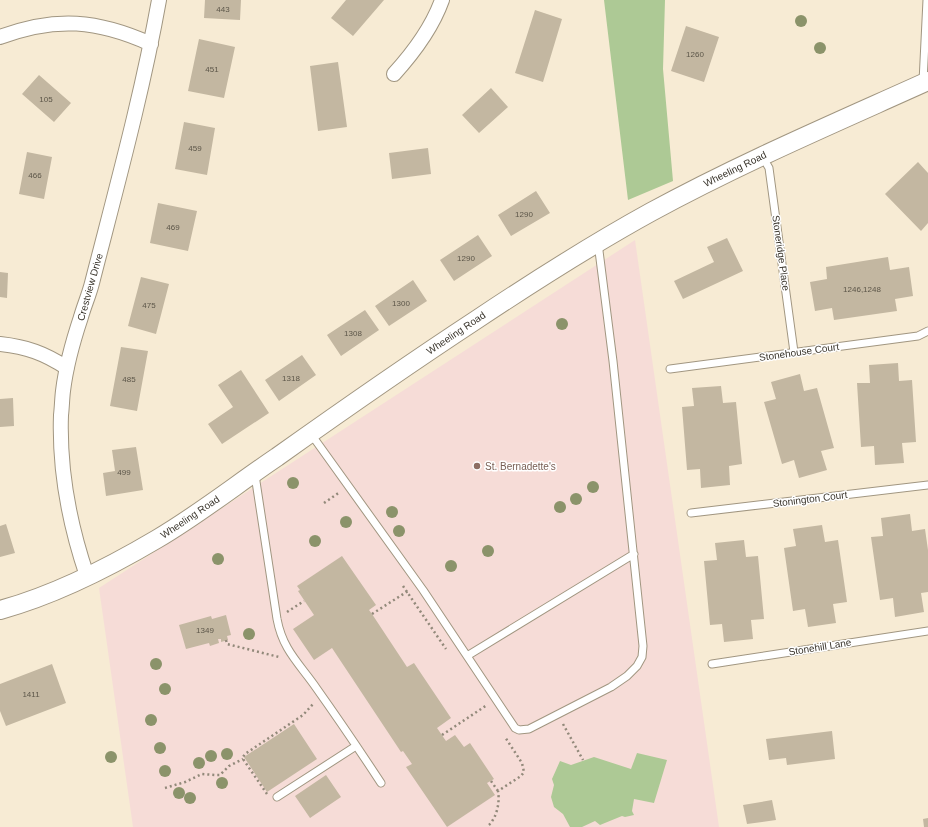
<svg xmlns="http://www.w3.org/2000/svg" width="928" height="827" font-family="Helvetica,sans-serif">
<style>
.education{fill:#f6dcd7}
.green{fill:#adc995}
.building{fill:#c3b7a1}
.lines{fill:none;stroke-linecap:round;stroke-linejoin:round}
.service-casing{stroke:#a19681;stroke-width:9}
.minor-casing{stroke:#a19681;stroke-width:16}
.tertiary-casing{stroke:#a19681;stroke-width:20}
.path{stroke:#92897a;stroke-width:2.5;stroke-dasharray:2 3;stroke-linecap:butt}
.service{stroke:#fff;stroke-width:7}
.minor{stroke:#fff;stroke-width:14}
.tertiary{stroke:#fff;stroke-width:18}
.tree{fill:#8b936a}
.education-dot{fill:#8d6e63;stroke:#fff;stroke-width:1.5}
.labels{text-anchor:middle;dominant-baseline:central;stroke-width:3;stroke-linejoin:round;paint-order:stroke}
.number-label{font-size:8px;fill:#5c5649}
.street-label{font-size:10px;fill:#3a352c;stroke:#fff}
.education-label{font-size:10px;fill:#785e54;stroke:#fff;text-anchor:start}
</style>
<rect width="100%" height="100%" fill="#f7ebd4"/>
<!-- education -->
<path class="education" d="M635 240 719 827H133L99 588Z"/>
<!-- green -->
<path class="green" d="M604 0H665L663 69 673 181 628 200Z
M637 753 667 760 654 803 634 799 632 811 634 815 625 817 622 816 600 825 595 821 582 827H570L563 814 554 807 551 797 554 785 552 779 560 761 571 765 594 757 631 769Z"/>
<!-- building -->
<path class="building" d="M205 0H241L240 20 204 18Z
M346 0H384L353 36 331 18Z
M535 10 562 19 543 82 515 73Z
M686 26 719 37 704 82 671 71Z
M199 39 235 47 224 98 188 91Z
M338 62 347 127 318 131 310 66Z
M39 75 71 103 54 122 22 94Z
M491 88 508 107 479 133 462 115Z
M184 122 215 128 207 175 175 169Z
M428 148 431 174 392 179 389 153Z
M27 152 52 157 44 199 19 194Z
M918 162 928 173V223L921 231 885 194Z
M536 191 550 213 511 236 498 215Z
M158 203 197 211 188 251 150 243Z
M478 235 492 256 454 281 440 260Z
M727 238 743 271 683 299 674 281 714 262 707 247Z
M888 257 890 270 909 267 913 296 895 299 897 311 834 320 832 308 815 311 810 282 827 279 826 267Z
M0 272 8 273 7 298 0 297Z
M141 277 169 284 156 334 128 326Z
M413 280 427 301 389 326 375 306Z
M365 310 379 330 341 356 327 335Z
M121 347 148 351 137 411 110 406Z
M302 355 316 375 279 401 265 380Z
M898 363 899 381 912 380 916 442 902 443 904 463 875 465 874 446 861 447 857 383H870L869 365Z
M241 370 269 413 222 444 208 424 233 407 218 385Z
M800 374 804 391 817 388 834 448 821 451 827 470 799 478 794 460 782 464 764 402 776 399 771 382Z
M721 386 723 403 736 402 742 464 729 466 730 485 701 488 700 469 687 470 682 407 694 406 692 388Z
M13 398 14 426 0 427V399Z
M136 447 143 490 106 496 103 473 115 471 112 450Z
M910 514 912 531 925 529 928 550V592L921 593 924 612 895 617 893 598 880 600 871 537 883 536 881 518Z
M6 524 15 553 0 557V526Z
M822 525 825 542 838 540 847 602 833 604 836 623 808 627 805 609 793 611 784 548 796 546 793 529Z
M744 540 746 557 758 556 764 619 751 620 753 639 724 642 722 624 710 625 704 561 717 560 715 543Z
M342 556 376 605 369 610 372 614 407 667 414 663 451 718 437 728 446 741 455 735 464 747 470 743 494 779 487 783 495 795 447 827 406 767 412 764 403 751 401 752 332 648 314 660 293 629 314 615 298 591 300 590 297 586Z
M226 615 231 635 227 636 228 640 221 642V639H218L219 643 210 646 209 643 186 649 179 625 211 616 212 619Z
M52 664 66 703 6 726 0 711V684Z
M294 724 317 759 267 792 244 757Z
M832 731 835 759 787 765 786 758 769 760 766 739Z
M326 775 341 797 310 818 295 796Z
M772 800 776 820 747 824 743 805Z
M928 818V827H924L923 819Z"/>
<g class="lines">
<!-- service casing -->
<g class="service-casing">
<path id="service" d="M923 82 927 0
M762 156 769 168 794 352
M670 369 918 336 928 331
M311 434 423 590 515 728 519 730 529 729 611 687 627 676 637 666 642 657 643 646 613 361 598 243
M255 475 277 619C283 651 300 664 317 689 339 720 360 751 381 783
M691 513 928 485
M467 656 634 554
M712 664 928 631
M277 797 356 746"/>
</g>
<!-- minor casing -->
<g class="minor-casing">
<path id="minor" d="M0 37C56 16 98 20 151 44
M394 74C414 52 432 28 442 0
M0 344C27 347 44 353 67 368
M87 576C69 523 59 471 61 415 62 407 62 399 63 391 66 366 73 341 81 317 84 306 89 295 92 283 116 189 142 95 159 0"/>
</g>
<!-- tertiary casing -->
<g class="tertiary-casing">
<path id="tertiary" d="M0 610C55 595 108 568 157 539 198 515 237 484 277 457 343 410 409 364 476 320 533 282 591 245 651 212 741 163 835 123 928 81"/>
</g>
<!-- path -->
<path class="path" d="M324 503 340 492
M403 586 446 649
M287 612 304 601
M372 614 408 591
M226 640 227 644 279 657
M563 724 583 760
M442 735 487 705
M491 781 498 791
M165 788 185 782 202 774 215 775H220L229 766 243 759
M267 794 243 759V757L245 754 303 715 313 704
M489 825C497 817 500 802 498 791L521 776 524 772 522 763 505 737"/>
<!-- service -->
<use href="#service" class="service"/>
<!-- minor -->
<use href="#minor" class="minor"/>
<!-- tertiary -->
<use href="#tertiary" class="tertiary"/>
</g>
<!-- trees -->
<g class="tree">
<circle cx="801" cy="21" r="6"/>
<circle cx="820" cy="48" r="6"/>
<circle cx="562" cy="324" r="6"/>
<circle cx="293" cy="483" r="6"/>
<circle cx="593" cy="487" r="6"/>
<circle cx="576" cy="499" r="6"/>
<circle cx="560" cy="507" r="6"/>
<circle cx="392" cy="512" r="6"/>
<circle cx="346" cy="522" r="6"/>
<circle cx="399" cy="531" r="6"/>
<circle cx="315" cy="541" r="6"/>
<circle cx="488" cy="551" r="6"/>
<circle cx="218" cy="559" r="6"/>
<circle cx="451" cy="566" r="6"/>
<circle cx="249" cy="634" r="6"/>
<circle cx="156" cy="664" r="6"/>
<circle cx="165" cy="689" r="6"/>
<circle cx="151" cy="720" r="6"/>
<circle cx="160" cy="748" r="6"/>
<circle cx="227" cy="754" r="6"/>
<circle cx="211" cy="756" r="6"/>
<circle cx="111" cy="757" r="6"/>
<circle cx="199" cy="763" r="6"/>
<circle cx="165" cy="771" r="6"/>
<circle cx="222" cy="783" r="6"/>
<circle cx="179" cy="793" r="6"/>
<circle cx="190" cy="798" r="6"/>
</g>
<!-- markers -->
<circle class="education-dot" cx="477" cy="466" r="4"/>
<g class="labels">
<!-- number labels -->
<g class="number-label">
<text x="223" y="9">443</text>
<text x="695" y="54">1260</text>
<text x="212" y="69">451</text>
<text x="46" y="99">105</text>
<text x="195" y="148">459</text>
<text x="35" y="175">466</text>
<text x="524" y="214">1290</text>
<text x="173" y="227">469</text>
<text x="466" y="258">1290</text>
<text x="862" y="289">1246,1248</text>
<text x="401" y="303">1300</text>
<text x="149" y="305">475</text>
<text x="353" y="333">1308</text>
<text x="291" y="378">1318</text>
<text x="129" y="379">485</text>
<text x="124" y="472">499</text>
<text x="205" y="630">1349</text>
<text x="31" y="694">1411</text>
</g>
<!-- street labels -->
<g class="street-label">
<text transform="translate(735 169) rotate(-26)">Wheeling Road</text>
<text transform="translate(781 253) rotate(82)">Stoneridge Place</text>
<text transform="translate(90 287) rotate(-74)">Crestview Drive</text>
<text transform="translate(456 333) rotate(-34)">Wheeling Road</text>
<text transform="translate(799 352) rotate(-8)">Stonehouse Court</text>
<text transform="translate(810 499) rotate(-7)">Stonington Court</text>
<text transform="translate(190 517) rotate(-34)">Wheeling Road</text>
<text transform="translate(820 647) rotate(-9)">Stonehill Lane</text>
</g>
<!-- education labels -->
<g class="education-label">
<text x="485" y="466">St. Bernadette's</text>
</g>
</g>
</svg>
